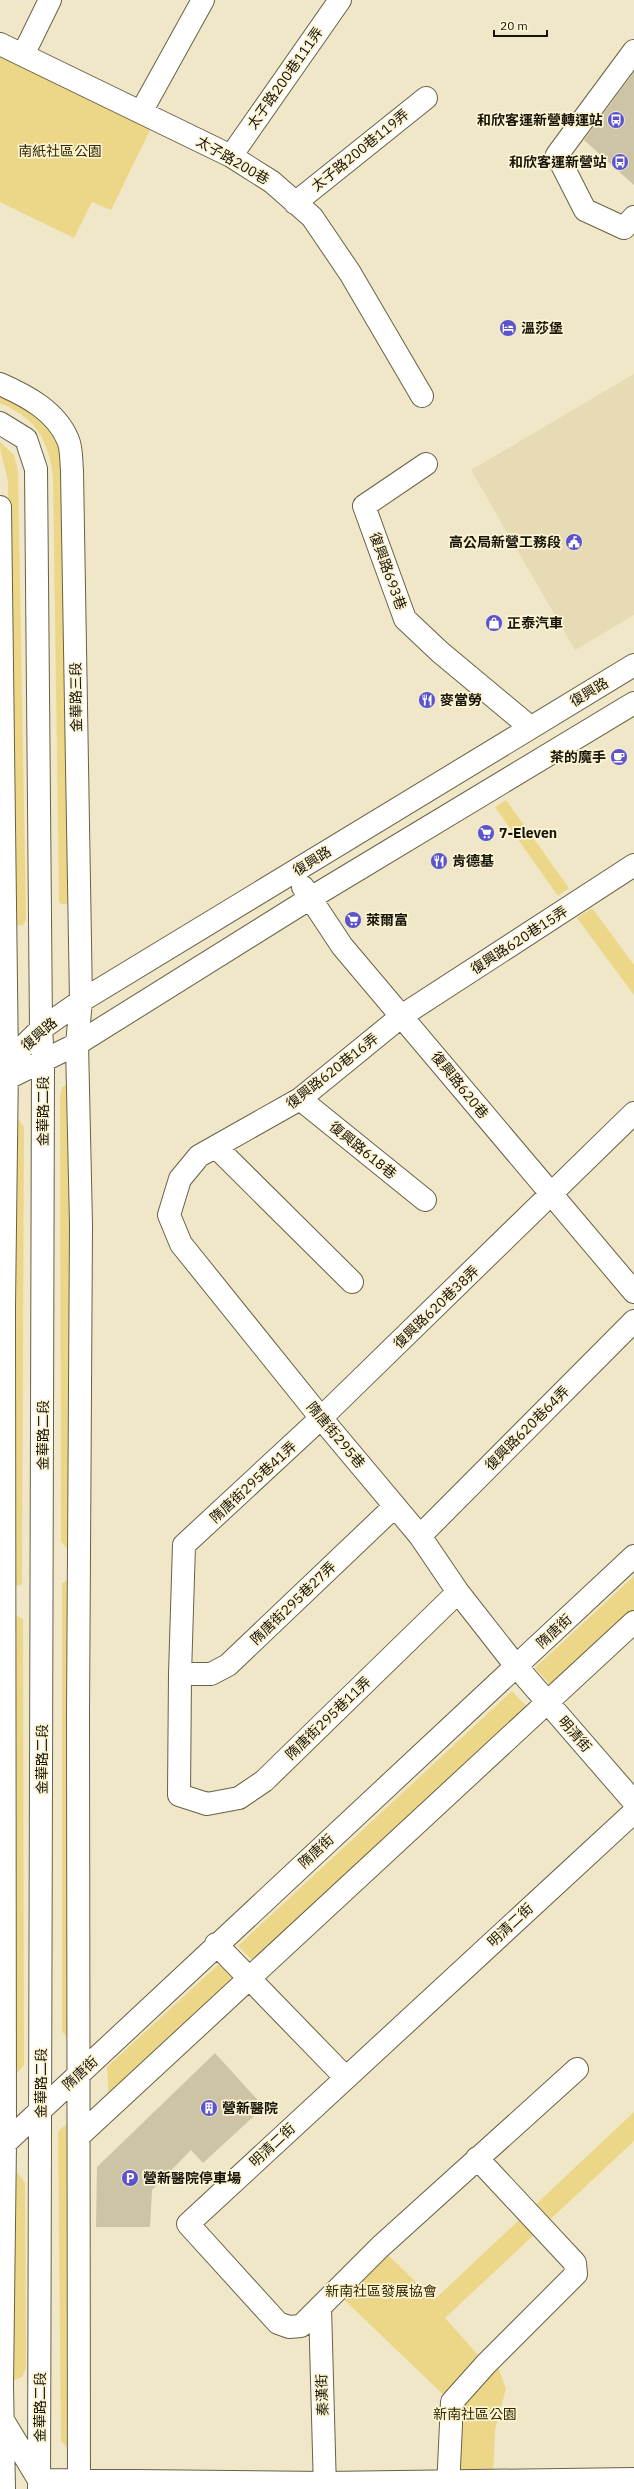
<svg xmlns="http://www.w3.org/2000/svg" width="634" height="2489" font-family="'IBM Plex Sans','Noto Sans TC',sans-serif">
<style>
.built{fill:#e6dbb4}
.green{fill:#ecd788}
.building{fill:#ccc4a5}
.lines{fill:none;stroke-linecap:round;stroke-linejoin:round}
.minor-casing{stroke:#696145;stroke-width:24}
.minor{stroke:#fff;stroke-width:22}
.labels{text-anchor:middle;dominant-baseline:central;stroke-width:3.5;stroke-linejoin:round;paint-order:stroke}
.street-label{font-size:14px;fill:#171409;stroke:#fdf4d4}
.poi-label{font-size:14px;font-weight:bold;fill:#171409;stroke:#fdf4d4;text-anchor:start}
.park-label{font-size:14px;fill:#332900;stroke:#fdf4d4}
</style>
<rect width="100%" height="100%" fill="#efe7c7"/>
<!-- built -->
<path class="built" d="M634 374V615L575 650 471 470Z"/>
<!-- green -->
<path class="green" d="M0 55 151 128 111 210 92 202 74 238 0 202Z
M0 389 28 404 64 448 71 904H61L59 901 53 475C47 438 37 419 0 403Z
M0 442 14 455 18 472 26 919 23 925 12 926 11 922 8 483C6 468 0 456 0 442Z
M506 800 569 888 558 896 495 807Z
M592 908 634 965V995L577 918Z
M68 1083 71 1084 69 1548H66L61 1541 60 1097 62 1087Z
M19 1120 24 1127 22 1581 21 1585 13 1586V1122Z
M634 1576V1613L554 1689 535 1668Z
M69 1579V2038H67L62 2031V1583Z
M15 1615 23 1619 24 2065 18 2072 14 2073Z
M512 1691 530 1710 257 1965 238 1946Z
M219 1964 237 1982 109 2103 107 2067Z
M634 2112V2141L445 2318 486 2364 494 2356 506 2389 495 2430 493 2480 448 2481 451 2402 335 2291 380 2247 434 2300Z
M65 2125 70 2128V2447H66L61 2441 58 2132Z
M18 2173 25 2183 26 2368 22 2377 15 2380 11 2377 14 2174Z"/>
<!-- building -->
<path class="building" d="M634 72V185L584 140Z
M215 2053 264 2107 203 2163 191 2150 152 2190 150 2227H96L97 2167Z"/>
<g class="lines">
<!-- minor casing -->
<g class="minor-casing">
<path id="minor" d="M0 44 231 156 272 182 312 217 350 273 422 396
M634 51 557 155 585 210 624 228 634 217
M23 55 50 0
M141 112 203 0
M231 156 340 0
M295 203 426 98
M0 384C27 396 56 411 68 440 72 449 71 462 72 471L81 1001 77 1044 81 1225 78 1716 79 2489
M0 423 26 439 36 469 41 1029 43 1061 39 2489
M426 464 364 506 405 619 440 652 530 727
M0 507 7 1064 4 1306 5 2143 2 2386 4 2489
M634 865 403 1015 300 1099 199 1156 180 1179 169 1215 181 1244 321 1418 420 1536 458 1592 516 1666 634 1802
M303 887 342 946 634 1292
M0 1069 41 1029 81 1001 634 665
M0 1082 77 1044 309 899 634 703
M300 1099 425 1200
M216 1147 352 1282
M420 1536 634 1321
M458 1592 264 1781 239 1798 207 1804 179 1795 180 1674 184 1545 321 1418 634 1113
M180 1674H211L228 1665 395 1506
M216 1944 345 2077
M577 2069 380 2247 301 2326 289 2327 278 2323 188 2224 634 1812
M79 2136 634 1622
M0 2148 634 1556
M320 2307 325 2489
M4 2422 39 2480 325 2483 634 2479
M448 2489 452 2402 486 2364 576 2274 575 2263 477 2158"/>
</g>
<!-- minor -->
<use href="#minor" class="minor"/>
</g>
<!-- icons -->
<defs>
<g id="bus-disc" transform="scale(0.9)"><circle r="9.5" fill="#5a53cb" stroke="#fdf4d4"/><path d="M-5-6H5V4H4V6H2V4H-2V6H-4V4H-5ZM-3.5-4V0h7V-4ZM-3.5 1.2v1.5H-2V1.2ZM2 1.2v1.5H3.5V1.2Z" fill="#fff"/></g>
<g id="hotel-disc" transform="scale(0.9)"><circle r="9.5" fill="#5a53cb" stroke="#fdf4d4"/><path d="M-6-4.5h1.5V1H6V5H4.5V3h-9V5H-6ZM-4 0a1.8 1.8 0 1 1 3.6 0ZM.5 0V-2.5h3Q6-2.5 6 0Z" fill="#fff"/></g>
<g id="civic-disc" transform="scale(0.9)"><circle r="9.5" fill="#5a53cb" stroke="#fdf4d4"/><path d="M-.6-6.5H3V-4.5H.6V-3L4-1V1h2V6H-6V1h2V-1L-.6-3ZM-1.2 2.5V6h2.4V2.5Z" fill="#fff"/></g>
<g id="shop-disc" transform="scale(0.9)"><circle r="9.5" fill="#5a53cb" stroke="#fdf4d4"/><path d="M-5-2.5h2.3a2.7 3.5 0 0 1 5.4 0H5L5.5 6h-11ZM-1.5-2.5h3a1.5 2.3 0 0 0-3 0Z" fill="#fff"/></g>
<g id="restaurant-disc" transform="scale(0.9)"><circle r="9.5" fill="#5a53cb" stroke="#fdf4d4"/><path d="M-5-6h1v4h1v-4h1v4h1v-4h1v5L-1.5 .5V6h-2V.5L-5-1ZM5-6V6H3V1.5H1.5Q1.5-4 5-6Z" fill="#fff"/></g>
<g id="cafe-disc" transform="scale(0.9)"><circle r="9.5" fill="#5a53cb" stroke="#fdf4d4"/><path d="M-5.5-4.5H6V0H3Q3 3.5 0 3.5H-2.5Q-5.5 3.5-5.5 0ZM3-3.2v2h1.7v-2ZM-6 4.5H4V6H-6Z" fill="#fff"/></g>
<g id="supermarket-disc" transform="scale(0.9)"><circle r="9.5" fill="#5a53cb" stroke="#fdf4d4"/><path d="M-6-5.5h2.5l.6 2H6L4.5 2H-2.5L-4.4-4H-6ZM-1.5 3.2a1.3 1.3 0 1 0 .1 0ZM3 3.2a1.3 1.3 0 1 0 .1 0Z" fill="#fff"/></g>
<g id="building-disc" transform="scale(0.9)"><circle r="9.5" fill="#5a53cb" stroke="#fdf4d4"/><path d="M-4-6H4V6H1V3H-1V6H-4ZM-2.5-4.3h1.7v1.8h-1.7ZM.8-4.3h1.7v1.8H.8ZM-2.5-1h1.7V.8h-1.7ZM.8-1h1.7V.8H.8Z" fill="#fff"/></g>
<g id="parking-disc" transform="scale(0.9)"><circle r="9.5" fill="#5a53cb" stroke="#fdf4d4"/><path d="M-3.5-5.5H1a3.5 3.5 0 0 1 0 7H-1V5.5H-3.5ZM-1-3.4V-.6H.8a1.4 1.4 0 0 0 0-2.8Z" fill="#fff"/></g>
</defs>
<g fill-rule="evenodd">
<use href="#bus-disc" x="616" y="120"/>
<use href="#bus-disc" x="620" y="162"/>
<use href="#hotel-disc" x="508" y="328"/>
<use href="#civic-disc" x="574" y="542"/>
<use href="#shop-disc" x="494" y="623"/>
<use href="#restaurant-disc" x="427" y="700"/>
<use href="#cafe-disc" x="619" y="757"/>
<use href="#supermarket-disc" x="486" y="833"/>
<use href="#restaurant-disc" x="439" y="861"/>
<use href="#supermarket-disc" x="353" y="920"/>
<use href="#building-disc" x="209" y="2108"/>
<use href="#parking-disc" x="130" y="2178"/>
</g>
<g class="labels">
<!-- street labels -->
<g class="street-label">
<text transform="translate(285 78) rotate(-55)">太子路200巷111弄</text>
<text transform="translate(360 150) rotate(-39)">太子路200巷119弄</text>
<text transform="translate(233 160) rotate(30)">太子路200巷</text>
<text transform="translate(388 571) rotate(70)">復興路693巷</text>
<text transform="translate(589 692) rotate(-31)">復興路</text>
<text transform="translate(76 697) rotate(-91)">金華路三段</text>
<text transform="translate(312 861) rotate(-32)">復興路</text>
<text transform="translate(519 940) rotate(-33)">復興路620巷15弄</text>
<text transform="translate(39 1034) rotate(-41)">復興路</text>
<text transform="translate(332 1071) rotate(-38)">復興路620巷16弄</text>
<text transform="translate(460 1085) rotate(51)">復興路620巷</text>
<text transform="translate(43 1111) rotate(-90)">金華路二段</text>
<text transform="translate(363 1150) rotate(39)">復興路618巷</text>
<text transform="translate(436 1307) rotate(-44)">復興路620巷38弄</text>
<text transform="translate(527 1428) rotate(-45)">復興路620巷64弄</text>
<text transform="translate(43 1435) rotate(-90)">金華路二段</text>
<text transform="translate(336 1435) rotate(50)">隋唐街295巷</text>
<text transform="translate(253 1482) rotate(-43)">隋唐街295巷41弄</text>
<text transform="translate(293 1603) rotate(-44)">隋唐街295巷27弄</text>
<text transform="translate(554 1631) rotate(-43)">隋唐街</text>
<text transform="translate(328 1718) rotate(-44)">隋唐街295巷11弄</text>
<text transform="translate(575 1734) rotate(49)">明清街</text>
<text transform="translate(42 1759) rotate(-90)">金華路二段</text>
<text transform="translate(316 1851) rotate(-43)">隋唐街</text>
<text transform="translate(510 1925) rotate(-43)">明清二街</text>
<text transform="translate(80 2073) rotate(-43)">隋唐街</text>
<text transform="translate(41 2083) rotate(-90)">金華路二段</text>
<text transform="translate(272 2145) rotate(-43)">明清二街</text>
<text transform="translate(322 2395) rotate(-92)">秦漢街</text>
<text transform="translate(40 2407) rotate(-90)">金華路二段</text>
</g>
<!-- poi labels -->
<g class="poi-label">
<text x="603" y="120" text-anchor="end">和欣客運新營轉運站</text>
<text x="607" y="162" text-anchor="end">和欣客運新營站</text>
<text x="521" y="328">溫莎堡</text>
<text x="561" y="542" text-anchor="end">高公局新營工務段</text>
<text x="507" y="623">正泰汽車</text>
<text x="440" y="700">麥當勞</text>
<text x="606" y="757" text-anchor="end">茶的魔手</text>
<text x="499" y="833">7-Eleven</text>
<text x="452" y="861">肯德基</text>
<text x="366" y="920">萊爾富</text>
<text x="222" y="2108">營新醫院</text>
<text x="143" y="2178">營新醫院停車場</text>
</g>
<!-- park labels -->
<g class="park-label">
<text x="60" y="151">南紙社區公園</text>
<text x="381" y="2291">新南社區發展協會</text>
<text x="475" y="2414">新南社區公園</text>
</g>
</g>
<!-- scale -->
<path d="M494 30v6h53v-6" fill="none" stroke="#171409" stroke-width="2"/>
<text x="500" y="30" font-size="12" fill="#171409" stroke="#fdf4d4" stroke-width="3" paint-order="stroke">20 m</text>
</svg>
